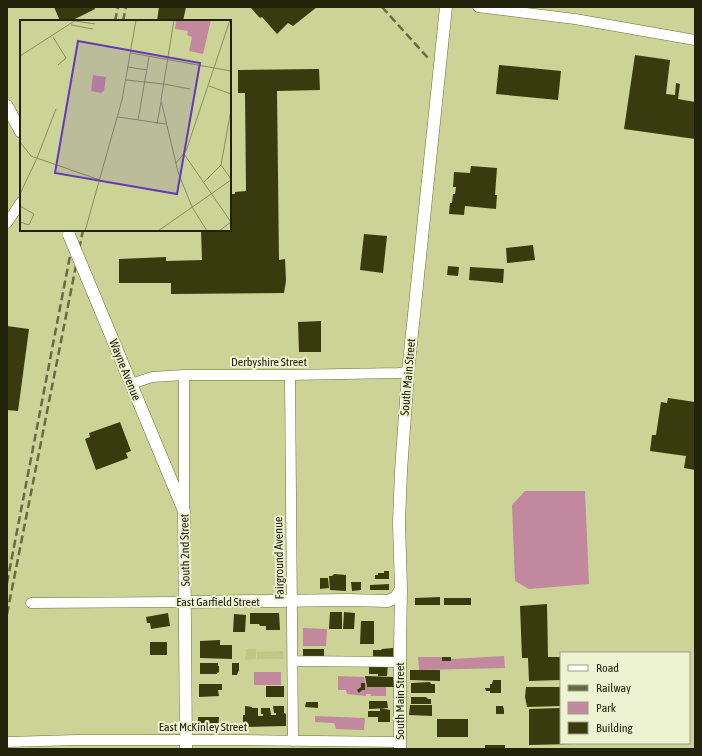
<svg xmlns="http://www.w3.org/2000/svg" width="702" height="756" font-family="'Asap Condensed',sans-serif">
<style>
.built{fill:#bfc882}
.green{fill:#c2889e}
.building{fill:#373b0d}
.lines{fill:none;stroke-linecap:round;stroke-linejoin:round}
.minor-casing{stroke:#6a7137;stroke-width:11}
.major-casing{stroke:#6a7137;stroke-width:13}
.minor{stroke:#fff;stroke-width:10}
.major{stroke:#fff;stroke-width:12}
.rail{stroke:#666b44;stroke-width:2.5;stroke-dasharray:8 4;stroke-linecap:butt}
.major-bridge-casing{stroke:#6a7137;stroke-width:13;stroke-linecap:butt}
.major-bridge{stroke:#fff;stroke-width:12}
.labels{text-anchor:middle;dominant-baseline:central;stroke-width:4;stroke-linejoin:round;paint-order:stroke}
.street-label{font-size:12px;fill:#21230b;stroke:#edf2d3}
.inset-road{fill:none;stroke:#878d5e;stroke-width:1}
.view{fill:#653ab2;fill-opacity:0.15;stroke:#653ab2;stroke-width:2}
.inset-edge{fill:none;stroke:#21230b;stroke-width:2}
</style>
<rect width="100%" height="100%" fill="#cbd496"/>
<!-- built -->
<path class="built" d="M246 649H256V659L245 660Z
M283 651 284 659H257V652Z"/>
<!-- green -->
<path class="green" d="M525 491H585L589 584 529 589 515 581 512 505Z
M303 628 327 629 326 646H303Z
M504 656 505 668 419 670 418 657H442V661H451V659Z
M254 672H281V685H254Z
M338 676 364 677 366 685 367 687H386V696H371L370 694H366V696L347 694 346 690H338Z
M315 716 365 718 364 730 336 729 334 723 315 722Z"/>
<!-- building -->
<path class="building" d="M54 7H94L95 9 71 21H60Z
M159 7H186L183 21H157Z
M250 7H317L293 26 288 23 277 34 262 17 260 18Z
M635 55 670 60 666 94 675 95 676 83 680 84 678 99 695 102V139L624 129Z
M499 65 561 71 558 100 496 94Z
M319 69 320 90 277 91 279 260 285 259 286 281 284 293 171 294V283H119V259L166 257V261L202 260 201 230H230V194H235V192L246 191 245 93H238V70Z
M471 166 497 168 495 195H497L496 209 465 206 464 215 449 214 450 203H452L453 194H455L456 187H453L454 172 470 173Z
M364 234 387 236 383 273 360 270Z
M533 245 535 260 507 263 506 248Z
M448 266 459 267 458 276 447 275Z
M470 267 504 269 503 283 469 280Z
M321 321V352H299L298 322Z
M7 326 29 329 18 411 7 410Z
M668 398 695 402V470L684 468 686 456 650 451 652 435H656L661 402 667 403Z
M120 422 131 451 126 453 128 458 96 470 85 439 90 437 89 433Z
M384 571H389V579H375V575H378V573H384Z
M334 574 346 575V591L330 590 329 576H332Z
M320 578H328L329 588 320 589Z
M351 582H361V590L352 591Z
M389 584V590H370V585Z
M440 597V605H415V598Z
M444 598H471V605H444Z
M547 604 548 657H561V680L529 681 528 658H522L520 606Z
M330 612H342V629H329Z
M344 612 355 613 354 629H343Z
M168 613 170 626 151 629 150 623H147L146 617Z
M250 613H279L280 630H266V626H260L259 624H250Z
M234 614 246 615 245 632H233Z
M361 621H374V644H360Z
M220 640V645H232V659L200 658V641Z
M150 642H167V655H150Z
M393 648V659L373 658V650H381L382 649Z
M303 649H324V659L303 657Z
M442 657H451V661H442Z
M200 663H218V666H219V672L217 673V674H200Z
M232 663H239V671L238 672 237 675H232Z
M369 663H388L387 676H378V674H369Z
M410 670H440V681L410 680Z
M365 676 393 677 394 687H367Z
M493 680H501V693H490V691H486L485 688H490V684H492Z
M430 682 431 684H435V693H411V683Z
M361 683H365V690H362L359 693 357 690 361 687Z
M199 684H222V690H218L219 696 199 697Z
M266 686H284V697H266Z
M526 687H561V706L527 707 525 697Z
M411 697H426L428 699H431V704H411Z
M369 701H387L388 708 369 709Z
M306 702H318V708L305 707Z
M410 705H432V716L409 715Z
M245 706 252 707V708H258V716H263V714H261V708H270L271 715H276V713H274L273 706H284V713L286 714V726L243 727V715H245Z
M496 706H503L504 710V714H496Z
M380 708 390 710V722H378V717H368V711H380Z
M561 708V743H573V744L529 745V709Z
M198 717H219L218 729 198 728Z
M437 719H468V737H437Z
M485 745H505V749H485Z"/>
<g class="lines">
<!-- minor casing -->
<g class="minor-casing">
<path id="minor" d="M478 7 575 19 695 40
M7 223 21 202
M184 375V507
M290 375 293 741
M131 384 152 377 184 375H290L398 373 408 372
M31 603 185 602
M293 661 400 662
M7 742 77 740H241L400 742"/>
</g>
<!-- major casing -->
<g class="major-casing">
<path id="major" d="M7 106 21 132
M87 278 184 511 186 749
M185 602 347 600 388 601 396 597 401 589
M400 749V648L401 589 399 522 401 471 408 372 446 7"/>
</g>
<!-- minor -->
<use href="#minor" class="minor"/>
<!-- major -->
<use href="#major" class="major"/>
<!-- rail -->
<path class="rail" d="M382 7 428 58
M115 21 118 7
M123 21 126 7
M7 583 75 230
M7 614 83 230"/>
<!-- major-bridge casing -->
<g class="major-bridge-casing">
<path id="major-bridge" d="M69 235 87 278"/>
</g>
<!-- major-bridge -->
<use href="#major-bridge" class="major-bridge"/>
</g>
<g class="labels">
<!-- street labels -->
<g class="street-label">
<text x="269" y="362">Derbyshire Street</text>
<text transform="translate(125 370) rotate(68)">Wayne Avenue</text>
<text transform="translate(408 377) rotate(-85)">South Main Street</text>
<text transform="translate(185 550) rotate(-91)">South 2nd Street</text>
<text transform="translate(279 558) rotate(-91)">Fairground Avenue</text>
<text x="218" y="602">East Garfield Street</text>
<text transform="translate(400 701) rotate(-90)">South Main Street</text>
<text x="203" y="727">East McKinley Street</text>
</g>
</g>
<!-- overview -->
<g transform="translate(20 20)">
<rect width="211" height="211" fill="#cbd496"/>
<path d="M156 0H191L183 34 169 31 172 17 167 15 168 11 155 9ZM73 55 86 57 84 71 81 73 71 71Z" fill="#c2889e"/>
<path class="inset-road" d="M154 0 141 80 158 152 172 187 187 211M55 1 75 4M51 5 73 9M33 17 46 38 38 45M111 33 211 51M0 36 56 0M108 47 127 50M106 60 144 64M144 64 170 69M189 66 211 74M98 97 146 104M118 100 129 37M137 104 141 82M0 122 11 136 80 160M164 134 211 202M156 143 166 131 210 0M201 145 211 159M184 162 201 145 211 90M0 174 17 138 36 89M0 186 14 194 9 205 0 202M65 211 102 80 116 0M138 211 211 160M199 211 211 202"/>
<path class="view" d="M58 21 180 43 157 174 35 153Z"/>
<rect width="211" height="211" class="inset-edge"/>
</g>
<!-- border -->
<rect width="702" height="756" fill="none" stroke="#21230b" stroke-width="16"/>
<!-- legend -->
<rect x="560" y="652" width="130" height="92" fill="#edf2d3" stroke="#9b9f83"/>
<rect x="568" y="665" width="20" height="6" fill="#ffffff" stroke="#9b9f83"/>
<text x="596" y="672" font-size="12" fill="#21230b">Road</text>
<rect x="568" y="685" width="20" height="6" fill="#666b44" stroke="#9b9f83"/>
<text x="596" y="692" font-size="12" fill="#21230b">Railway</text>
<rect x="568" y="702" width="20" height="12" fill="#c2889e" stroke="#9b9f83"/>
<text x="596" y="712" font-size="12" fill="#21230b">Park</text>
<rect x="568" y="722" width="20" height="12" fill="#373b0d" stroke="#9b9f83"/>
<text x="596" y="732" font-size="12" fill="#21230b">Building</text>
</svg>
